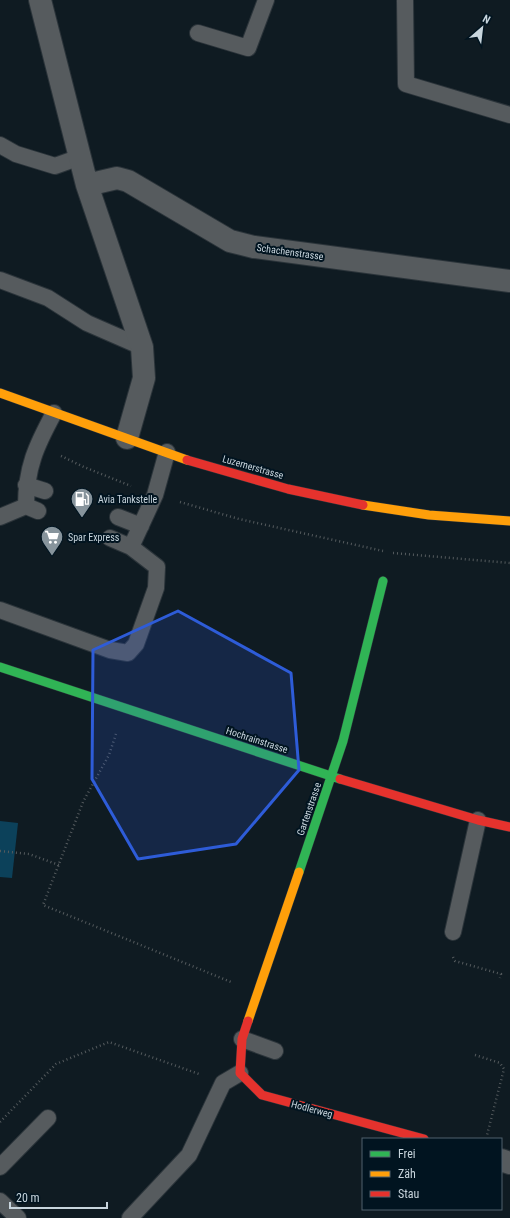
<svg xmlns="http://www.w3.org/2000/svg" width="510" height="1218" font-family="'Roboto Condensed',sans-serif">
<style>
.green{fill:#0c415a}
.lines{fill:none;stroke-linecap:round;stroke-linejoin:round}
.lane-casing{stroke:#2b343a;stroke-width:18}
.street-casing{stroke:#2b343a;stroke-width:24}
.fast-casing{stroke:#2b343a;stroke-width:10}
.slow-casing{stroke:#2b343a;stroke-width:10}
.jam-casing{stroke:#2b343a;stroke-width:10}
.path{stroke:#555b5e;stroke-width:2.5;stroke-dasharray:1 3;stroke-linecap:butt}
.lane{stroke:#565b5e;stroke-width:16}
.street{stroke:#565b5e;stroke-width:22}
.fast{stroke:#30b455;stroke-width:9}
.slow{stroke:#ff9f0a;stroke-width:9}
.jam{stroke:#e5322d;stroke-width:9}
.marked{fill:#2e5cd8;fill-opacity:0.2;stroke:#2e5cd8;stroke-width:3;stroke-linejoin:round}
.labels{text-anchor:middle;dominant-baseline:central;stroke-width:4;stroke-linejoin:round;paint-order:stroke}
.street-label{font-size:10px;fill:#c8d5dd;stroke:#011420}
.poi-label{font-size:10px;fill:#c8d5dd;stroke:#011420;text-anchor:start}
</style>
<rect width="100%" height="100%" fill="#0f1b22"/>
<!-- green -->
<path class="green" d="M0 821 18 823 12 878 0 877Z"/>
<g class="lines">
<!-- lane casing -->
<g class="lane-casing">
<path id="lane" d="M405 0 406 84 510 115
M198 33 248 48 266 0
M0 145 16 154 55 166 80 157
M0 280 48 298 87 323 142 347
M26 485 45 491
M26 506C26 468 36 446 54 413
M0 517 26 506 38 511
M118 517 141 526
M131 547 155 495 167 452
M0 610 110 650 128 653 136 644 156 588 157 567 131 547 110 538
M453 932 478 820
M242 1039 275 1051
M0 1167 48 1118
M0 1201 18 1218
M130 1218 189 1155 223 1083 240 1073"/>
</g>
<!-- street casing -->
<g class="street-casing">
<path id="street" d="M40 0 87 185 142 347 144 378 127 438
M87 185 117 178 128 181 230 241 254 247 510 281
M501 1160 510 1163"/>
</g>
<!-- fast casing -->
<g class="fast-casing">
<path id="fast" d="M0 667 340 779
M299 872 343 741 383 581"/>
</g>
<!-- slow casing -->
<g class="slow-casing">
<path id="slow" d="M0 393 187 460
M363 505 429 515 510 521
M248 1021 299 872"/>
</g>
<!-- jam casing -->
<g class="jam-casing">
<path id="jam" d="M187 460 288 489 363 505
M340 779 478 820 510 827
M248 1021 242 1039 240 1073 262 1095 424 1139"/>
</g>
<!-- path -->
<path class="path" d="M61 456 84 467 131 486
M180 502 239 519 383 551
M393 553 510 563
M116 734 109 755 83 802 43 905 231 982
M0 851 29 854 59 865
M453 957 455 961 501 974 500 978
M475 1055 500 1063 504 1069 487 1135
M0 1122 56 1064 109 1042 199 1074"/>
<!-- lane -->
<use href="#lane" class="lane"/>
<!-- street -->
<use href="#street" class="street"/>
<!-- fast -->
<use href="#fast" class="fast"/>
<!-- slow -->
<use href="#slow" class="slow"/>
<!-- jam -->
<use href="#jam" class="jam"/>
</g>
<!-- marked area -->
<path class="marked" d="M178 611 291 673 299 770 236 844 138 859 92 779 93 650Z"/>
<!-- icons -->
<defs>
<g id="fuel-pin" transform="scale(1.15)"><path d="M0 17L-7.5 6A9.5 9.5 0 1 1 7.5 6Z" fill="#87949c" stroke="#011420"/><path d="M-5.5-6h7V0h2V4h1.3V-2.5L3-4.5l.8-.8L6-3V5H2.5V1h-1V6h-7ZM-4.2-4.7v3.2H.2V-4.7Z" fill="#fff"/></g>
<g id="supermarket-pin" transform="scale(1.15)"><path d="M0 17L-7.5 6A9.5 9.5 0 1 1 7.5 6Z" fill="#87949c" stroke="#011420"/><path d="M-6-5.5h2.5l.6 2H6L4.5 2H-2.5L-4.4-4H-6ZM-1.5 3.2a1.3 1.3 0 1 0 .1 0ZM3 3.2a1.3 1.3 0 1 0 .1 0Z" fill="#fff"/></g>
</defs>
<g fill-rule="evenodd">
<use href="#fuel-pin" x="82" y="499"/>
<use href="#supermarket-pin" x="52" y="537"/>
</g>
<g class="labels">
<!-- street labels -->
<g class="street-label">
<text transform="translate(290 252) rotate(8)">Schachenstrasse</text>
<text transform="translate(253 467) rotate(16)">Luzernerstrasse</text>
<text transform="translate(257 740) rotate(18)">Hochrainstrasse</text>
<text transform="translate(309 809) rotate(-71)">Gartenstrasse</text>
<text transform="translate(312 1109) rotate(15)">Hodlerweg</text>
</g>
<!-- poi labels -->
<g class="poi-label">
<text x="98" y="499">Avia Tankstelle</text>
<text x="68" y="537">Spar Express</text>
</g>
</g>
<!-- legend -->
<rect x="362" y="1138" width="140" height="72" fill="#011420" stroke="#51616c"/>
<rect x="370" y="1151" width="20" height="6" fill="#30b455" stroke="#51616c"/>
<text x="398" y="1158" font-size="12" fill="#c8d5dd">Frei</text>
<rect x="370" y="1171" width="20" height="6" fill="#ff9f0a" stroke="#51616c"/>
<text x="398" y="1178" font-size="12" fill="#c8d5dd">Zäh</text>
<rect x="370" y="1191" width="20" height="6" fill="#e5322d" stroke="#51616c"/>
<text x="398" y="1198" font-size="12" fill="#c8d5dd">Stau</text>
<!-- north arrow -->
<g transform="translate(482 28) rotate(28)" stroke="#011420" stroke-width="3" paint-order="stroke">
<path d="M0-3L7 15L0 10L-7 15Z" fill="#c8d5dd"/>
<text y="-6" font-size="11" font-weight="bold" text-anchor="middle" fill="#c8d5dd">N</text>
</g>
<!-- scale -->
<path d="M10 1202v6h97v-6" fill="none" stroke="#c8d5dd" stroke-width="2"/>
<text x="16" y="1202" font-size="12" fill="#c8d5dd" stroke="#011420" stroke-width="3" paint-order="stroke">20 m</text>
</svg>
